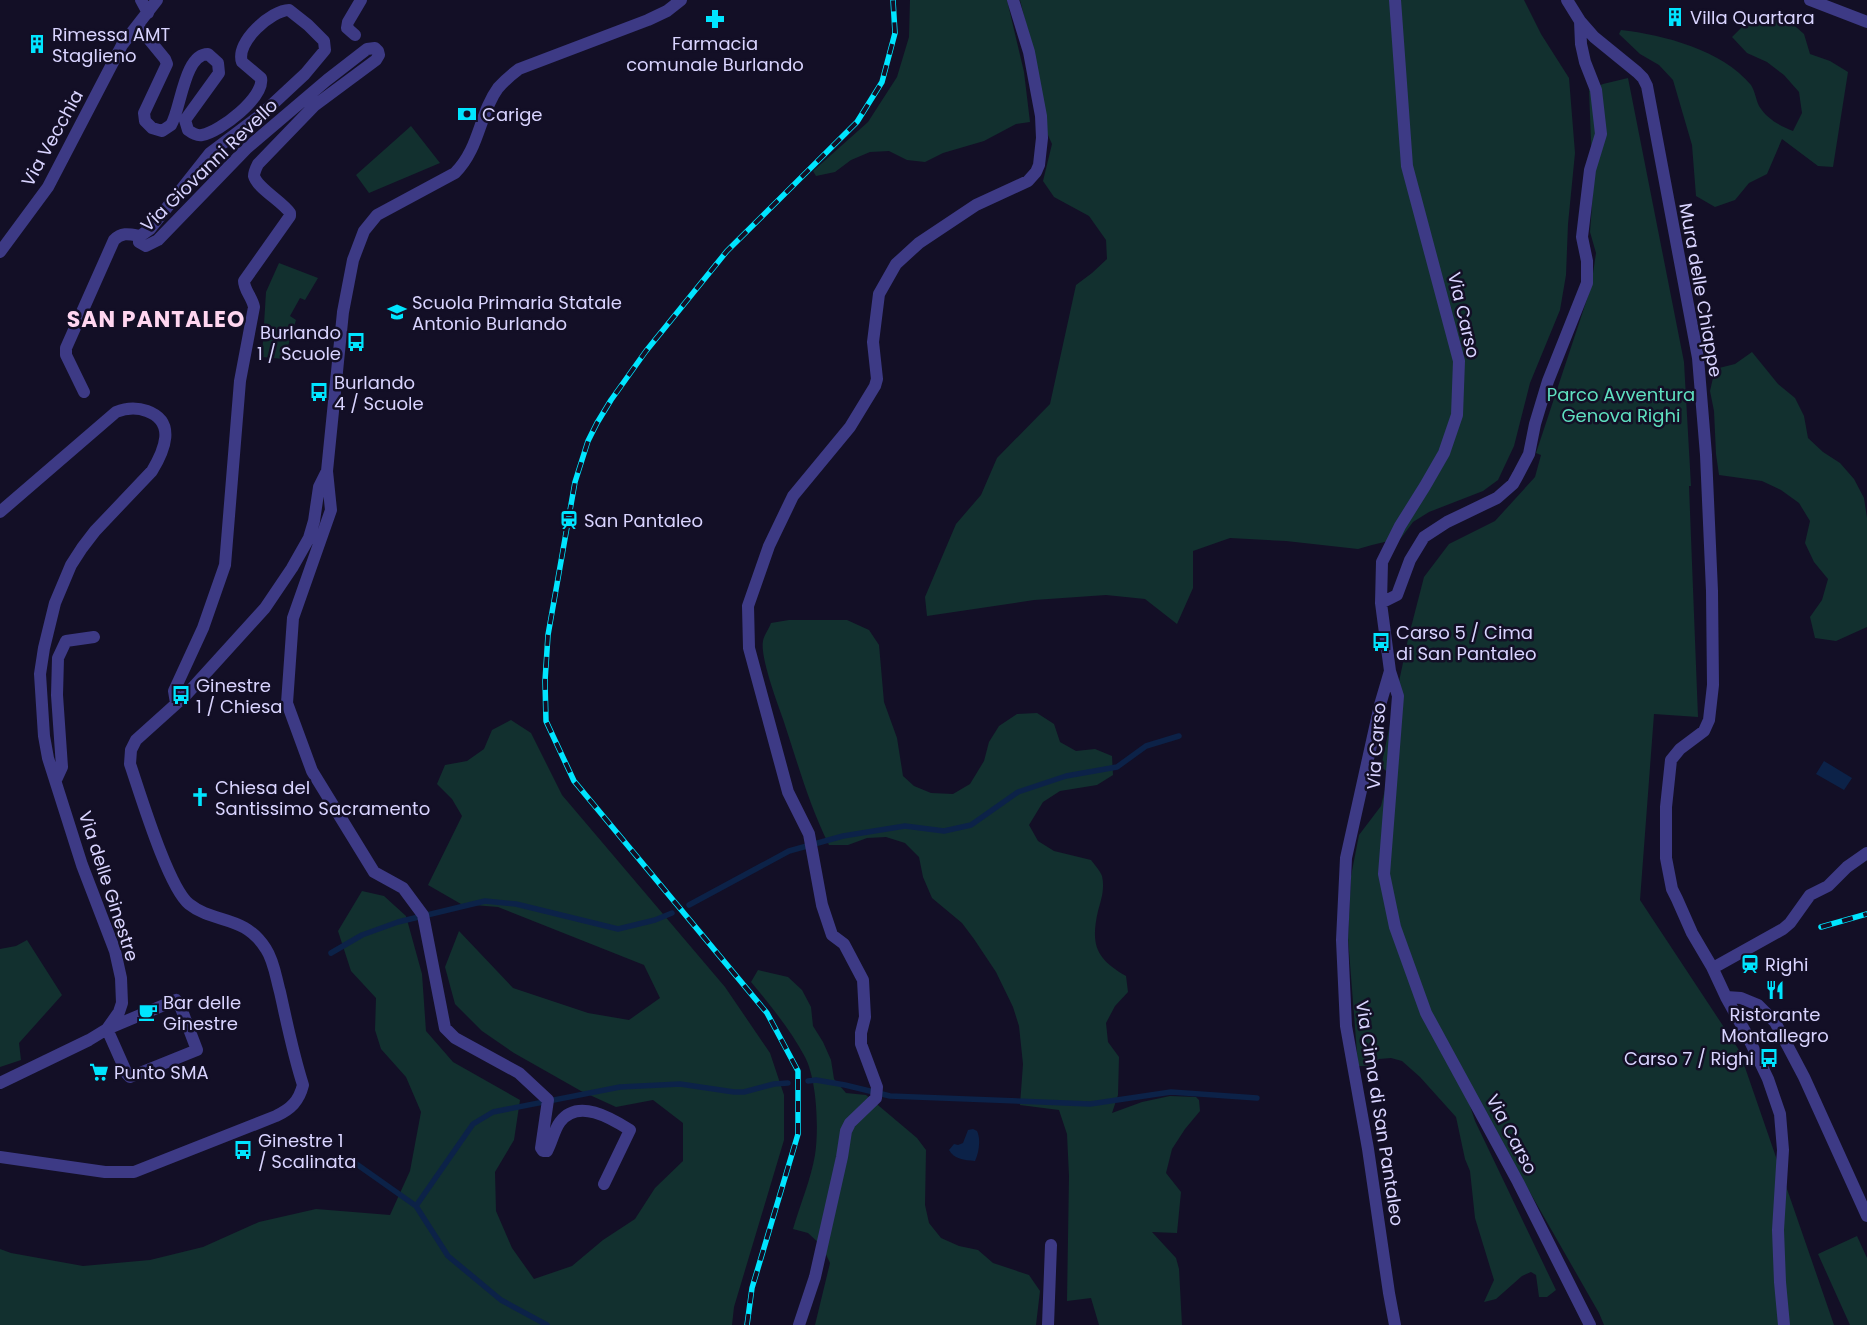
<svg xmlns="http://www.w3.org/2000/svg" width="1867" height="1325" font-family="Poppins,sans-serif">
<style>
.green{fill:#12302f}
.water{fill:#0c2248}
.lines{fill:none;stroke-linecap:round;stroke-linejoin:round}
.stream{stroke:#0c2248;stroke-width:5.5}
.minor{stroke:#3d3a85;stroke-width:12}
.rail-casing{stroke:#00e5ff;stroke-width:5.5}
.rail{stroke:#130f26;stroke-width:4;stroke-dasharray:11;stroke-linecap:butt}
.labels{text-anchor:middle;dominant-baseline:central;stroke-width:5;stroke-linejoin:round;paint-order:stroke}
.poi-label{font-size:18px;fill:#d9d4ff;stroke:#130f26;text-anchor:start}
.street-label{font-size:18px;fill:#d9d4ff;stroke:#130f26}
.park-label{font-size:18px;fill:#5fe0c0;stroke:#130f26}
.district-label{font-size:22px;font-weight:bold;letter-spacing:1px;fill:#ffd6f0;stroke:#130f26}
</style>
<rect width="100%" height="100%" fill="#130f26"/>
<!-- green -->
<path class="green" d="M910 0H1007L1024 72 1030 122 1016 124 984 141 943 153 925 162 907 160 889 151 870 152 851 160 835 172 816 176 813 171 868 122 897 77 909 37Z
M1020 0H1524L1541 34 1569 78 1575 153 1568 224 1566 275 1560 310 1530 383 1514 446 1498 480 1483 491 1429 512 1413 522 1401 538 1372 545 1358 549 1286 541 1230 538 1193 551V588L1177 624 1145 599 1106 595 1034 600 927 616 925 597 956 524 981 495 997 458 1050 404 1076 285 1092 273 1107 259 1106 240 1089 216 1054 197 1043 181 1052 144 1047 133 1039 76Z
M1768 19 1788 20 1804 34 1810 54 1830 61 1848 72 1833 167 1818 166 1782 139 1767 174 1749 183 1735 200 1715 207 1696 196 1692 145 1673 80 1659 65 1640 54 1619 34 1621 30C1664 35 1722 50 1751 85 1755 91 1756 100 1759 106 1767 119 1780 126 1793 131L1802 113 1799 92 1784 75 1767 62 1747 53 1732 37 1747 22Z
M1628 78 1684 362 1691 486H1689L1698 717 1654 714 1640 900 1739 1050 1834 1325H1604L1599 1313 1476 1098 1469 1103 1475 1121 1556 1290 1547 1297H1539L1536 1275 1531 1272 1522 1276 1496 1299 1484 1302 1494 1280 1475 1218 1470 1171 1465 1159 1456 1117 1420 1077 1402 1061 1391 1058 1379 1059 1370 1066H1358L1348 938 1351 876 1359 835 1381 806 1389 773 1381 767 1408 639 1424 577 1449 544 1495 521 1535 477 1541 455 1536 453 1591 287 1596 253 1590 232 1593 190 1589 90 1603 84Z
M411 126 440 163 369 193 356 175Z
M279 263 318 278 305 300 300 298 290 316 296 320 284 359 262 357 266 292Z
M1752 352 1778 384 1795 398 1804 416 1808 438 1823 452 1840 463 1854 479 1864 498 1867 518V627L1836 641 1815 638 1810 617 1822 600 1828 579 1814 562 1805 543 1810 521 1799 503 1781 490 1762 481 1719 475 1716 454 1714 411 1710 391 1715 369 1735 364Z
M789 620H847L869 630 879 645 884 702 897 738 903 776 914 786 931 793 953 794 970 784 984 761 989 742 999 726 1017 714 1037 713 1054 724 1060 742 1076 751 1095 749 1112 756 1113 775 1097 785 1060 791 1043 802 1029 825 1038 841 1054 851 1091 860C1095 865 1100 871 1102 876 1105 889 1101 900 1098 911 1090 946 1097 959 1126 976L1128 992 1115 1006 1106 1023 1108 1042 1119 1057 1118 1095 1112 1113 1142 1102 1170 1096 1196 1097 1199 1100 1200 1111 1185 1129 1172 1149 1166 1173 1181 1192 1177 1233 1152 1232 1176 1258 1179 1269 1182 1325H1099L1091 1298 1067 1301 1069 1176 1067 1134 1059 1110 1020 1105 1023 1064 1019 1026 1013 1007 996 972 974 939 962 923 932 898 923 877 919 857 905 843 886 837 867 838 848 845H829C809 805 797 761 783 719 777 702 760 657 763 641 764 635 769 629 771 623Z
M511 720 531 733 562 795 725 987 770 1053 784 1095V1140L734 1307 732 1325H0V1249L11 1253 83 1266 150 1260 203 1247 259 1222 316 1209 390 1215 410 1171 421 1112 406 1077 381 1049 375 1030 376 998 351 971 338 931 362 891 384 896 406 916 422 974 426 1031 453 1062 520 1100 514 1140 495 1172 496 1211 512 1248 534 1279 572 1266 603 1240 635 1219 655 1188 683 1161V1123L653 1100 616 1107 581 1091 514 1053 482 1031 455 1004 445 967 459 931 513 988 588 1013 629 1020 660 998 644 965 498 907 461 904 428 885 462 816 452 799 437 784 445 765 467 761 484 749 492 730Z
M27 940 62 995 19 1043 21 1060 0 1067V949L16 946Z
M758 970 788 977 802 990 811 1007 813 1026 823 1042 831 1060 834 1079 846 1093 866 1095 917 1138 926 1150 925 1205 929 1223 941 1238 959 1246 978 1250 993 1263 1029 1275 1040 1291 1036 1325H815L830 1263 822 1246 808 1233 793 1229C800 1205 811 1179 815 1155 819 1129 817 1080 805 1057 790 1029 770 1005 751 982Z
M1857 1236 1867 1258V1325H1850L1818 1254Z"/>
<!-- water -->
<path class="water" d="M1824 761 1852 778 1844 790 1816 774Z
M973 1129 977 1131C981 1139 979 1153 975 1161 964 1160 954 1159 949 1150L954 1144 958 1145 963 1143 968 1130Z"/>
<g class="lines">
<!-- stream -->
<path class="stream" d="M689 905 789 851 843 836 905 826 944 831 971 825 1018 792 1066 776 1117 767 1146 746 1179 736
M331 953 362 935 398 922 485 901 516 904 618 929 655 920 672 913
M808 1081 816 1080 845 1085 890 1096 1090 1104 1171 1092 1257 1098
M355 1163 416 1206 448 1256 501 1300 547 1325
M416 1206 473 1124 493 1112 620 1087 680 1084 734 1092H744L774 1084 788 1083"/>
<!-- minor -->
<path class="minor" d="M141 0 148 13
M1395 0 1407 166 1459 361 1457 415 1444 453 1425 486 1400 526 1382 562 1381 603 1390 671 1398 696 1384 874 1395 927 1426 1013 1518 1182 1590 1325
M1567 0 1580 21 1594 37 1637 72 1643 78 1647 86 1698 358 1706 455 1712 591 1713 685 1709 720 1704 731 1680 749 1671 760 1666 807V858L1672 889 1677 899 1692 933 1712 967 1726 997 1747 1035 1768 1079 1780 1114 1783 1150 1778 1230 1780 1282 1784 1325
M1810 0 1867 22
M138 26 165 59 167 64 144 113 145 121 152 128 162 131 171 125C181 109 184 54 208 54L218 63 219 73 185 120 188 130C192 133 197 136 202 135 220 132 265 97 261 78L242 62C235 42 272 10 289 10L308 25 324 41 325 50 305 74 262 114 210 153 150 229 140 236 139 242 146 246 158 240 246 149 327 80 367 49 375 48 378 51 379 55 376 60 314 106 258 164C256 168 254 172 254 176 257 188 283 202 290 213V216L244 281C244 290 252 297 254 307L240 381 225 565 203 628 174 691 176 703
M355 35 347 28 348 22 361 0
M0 252 48 187 122 45 157 0
M84 392 66 355V348L114 240C122 232 129 234 140 236
M0 512 116 412C126 408 136 407 147 411 177 422 164 451 152 471L95 531 82 548 71 565 55 603 44 648 40 674 44 736 48 758 82 865 115 951 121 978 122 1003 119 1012 107 1029
M1381 603 1397 595 1410 560 1424 537 1447 522 1497 498 1513 484 1518 475 1529 454 1535 424 1548 381 1587 283V261L1582 237 1590 170 1601 134 1596 90 1585 62 1581 44 1580 21
M1390 671 1380 705 1346 858 1342 940 1346 1026 1368 1149 1389 1293 1395 1325
M56 780 62 767 57 695 58 658 66 641 94 637
M1713 968 1783 929 1790 923 1810 895 1828 886 1847 867 1867 853
M1726 997 1741 998 1758 1005 1775 1022 1804 1077 1867 1216
M0 1083 89 1040 107 1029 176 1000 181 1008 197 1050 130 1077 127 1074 107 1029
M0 1157 105 1172H134L276 1116C291 1109 299 1101 303 1085 293 1054 287 1023 280 992 276 978 274 961 266 949 244 914 214 924 189 904 168 887 140 793 130 764L131 750 136 740 186 695 265 608 292 568 309 538 314 521 319 487 327 471
M604 1184 630 1130C611 1118 578 1098 560 1122 554 1130 552 1142 547 1151H543L541 1148 548 1100 519 1073 455 1038 445 1028 423 915 403 888 374 872 312 771 287 703 293 618 331 510 327 471 343 312 353 260 364 231 377 215 455 173C480 148 479 114 498 88 504 81 511 75 519 69L648 20 667 11 681 0
M799 1325 815 1277 842 1157 846 1131 850 1123 876 1098 877 1087 861 1044V1033L865 1017 863 980 844 944 832 935 822 905 809 834 788 792 749 648 748 606 769 546 793 496 850 427 875 386 877 379 873 342 879 294 896 264 919 243 976 205 1028 181 1036 172 1039 165 1042 138 1041 116 1029 52 1013 0
M1048 1325 1051 1245"/>
<!-- rail casing -->
<g class="rail-casing">
<path id="rail" d="M1821 927 1867 914
M747 1325 752 1288 798 1134V1071L767 1013 574 781 546 721 545 681 548 635 575 482 588 441 597 423 611 400 646 351 727 251 857 122 882 82 895 33 893 0"/>
</g>
<!-- rail -->
<use href="#rail" class="rail"/>
</g>
<!-- icons -->
<defs>
<g id="building-bare" transform="scale(1.5)"><path d="M-4-6H4V6H1V3H-1V6H-4ZM-2.5-4.3h1.7v1.8h-1.7ZM.8-4.3h1.7v1.8H.8ZM-2.5-1h1.7V.8h-1.7ZM.8-1h1.7V.8H.8Z" fill="#00e5ff" stroke="#130f26" stroke-width="2.5" paint-order="stroke"/></g>
<g id="pharmacy-bare" transform="scale(1.5)"><path d="M-2-6h4v4h4v4h-4v4h-4v-4h-4v-4h4Z" fill="#00e5ff" stroke="#130f26" stroke-width="2.5" paint-order="stroke"/></g>
<g id="bank-bare" transform="scale(1.5)"><path d="M-6-4H6V4H-6ZM0-2.3a2.3 2.3 0 1 0 0 4.6a2.3 2.3 0 1 0 0-4.6Z" fill="#00e5ff" stroke="#130f26" stroke-width="2.5" paint-order="stroke"/></g>
<g id="school-bare" transform="scale(1.5)"><path d="M0-5L7-2L0 1L-7-2ZM-4 1L0 2.5L4 1V4Q0 6-4 4Z" fill="#00e5ff" stroke="#130f26" stroke-width="2.5" paint-order="stroke"/></g>
<g id="bus-bare" transform="scale(1.5)"><path d="M-5-6H5V4H4V6H2V4H-2V6H-4V4H-5ZM-3.5-4V0h7V-4ZM-3.5 1.2v1.5H-2V1.2ZM2 1.2v1.5H3.5V1.2Z" fill="#00e5ff" stroke="#130f26" stroke-width="2.5" paint-order="stroke"/></g>
<g id="station-bare" transform="scale(1.5)"><path d="M-3-6H3Q5-6 5-4V2Q5 4 3 4L4.5 6H3L1.5 4h-3L-3 6H-4.5L-3 4Q-5 4-5 2V-4Q-5-6-3-6ZM-3.5-4v3h7v-3ZM-3.5 1v1.5H-2V1ZM2 1v1.5H3.5V1Z" fill="#00e5ff" stroke="#130f26" stroke-width="2.5" paint-order="stroke"/></g>
<g id="church-bare" transform="scale(1.5)"><path d="M-1.2-6h2.4v3.5h3.3v2.4h-3.3V6h-2.4V-.1h-3.3v-2.4h3.3Z" fill="#00e5ff" stroke="#130f26" stroke-width="2.5" paint-order="stroke"/></g>
<g id="restaurant-bare" transform="scale(1.5)"><path d="M-5-6h1v4h1v-4h1v4h1v-4h1v5L-1.5 .5V6h-2V.5L-5-1ZM5-6V6H3V1.5H1.5Q1.5-4 5-6Z" fill="#00e5ff" stroke="#130f26" stroke-width="2.5" paint-order="stroke"/></g>
<g id="cafe-bare" transform="scale(1.5)"><path d="M-5.5-4.5H6V0H3Q3 3.5 0 3.5H-2.5Q-5.5 3.5-5.5 0ZM3-3.2v2h1.7v-2ZM-6 4.5H4V6H-6Z" fill="#00e5ff" stroke="#130f26" stroke-width="2.5" paint-order="stroke"/></g>
<g id="supermarket-bare" transform="scale(1.5)"><path d="M-6-5.5h2.5l.6 2H6L4.5 2H-2.5L-4.4-4H-6ZM-1.5 3.2a1.3 1.3 0 1 0 .1 0ZM3 3.2a1.3 1.3 0 1 0 .1 0Z" fill="#00e5ff" stroke="#130f26" stroke-width="2.5" paint-order="stroke"/></g>
</defs>
<g fill-rule="evenodd">
<use href="#building-bare" x="1675" y="17"/>
<use href="#pharmacy-bare" x="715" y="19"/>
<use href="#building-bare" x="37" y="44"/>
<use href="#bank-bare" x="467" y="114"/>
<use href="#school-bare" x="397" y="312"/>
<use href="#bus-bare" x="356" y="342"/>
<use href="#bus-bare" x="319" y="392"/>
<use href="#station-bare" x="569" y="520"/>
<use href="#bus-bare" x="1381" y="642"/>
<use href="#bus-bare" x="181" y="695"/>
<use href="#church-bare" x="200" y="797"/>
<use href="#station-bare" x="1750" y="964"/>
<use href="#restaurant-bare" x="1775" y="990"/>
<use href="#cafe-bare" x="148" y="1012"/>
<use href="#bus-bare" x="1769" y="1058"/>
<use href="#supermarket-bare" x="99" y="1072"/>
<use href="#bus-bare" x="243" y="1150"/>
</g>
<g class="labels">
<!-- poi labels -->
<g class="poi-label">
<text x="1690" y="17">Villa Quartara</text>
<text x="52" y="34">Rimessa AMT<tspan x="52" dy="21">Staglieno</tspan></text>
<text x="715" y="43" text-anchor="middle">Farmacia<tspan x="715" dy="21">comunale Burlando</tspan></text>
<text x="482" y="114">Carige</text>
<text x="412" y="302">Scuola Primaria Statale<tspan x="412" dy="21">Antonio Burlando</tspan></text>
<text x="341" y="332" text-anchor="end">Burlando<tspan x="341" dy="21">1 / Scuole</tspan></text>
<text x="334" y="382">Burlando<tspan x="334" dy="21">4 / Scuole</tspan></text>
<text x="584" y="520">San Pantaleo</text>
<text x="1396" y="632">Carso 5 / Cima<tspan x="1396" dy="21">di San Pantaleo</tspan></text>
<text x="196" y="685">Ginestre<tspan x="196" dy="21">1 / Chiesa</tspan></text>
<text x="215" y="787">Chiesa del<tspan x="215" dy="21">Santissimo Sacramento</tspan></text>
<text x="1765" y="964">Righi</text>
<text x="163" y="1002">Bar delle<tspan x="163" dy="21">Ginestre</tspan></text>
<text x="1775" y="1014" text-anchor="middle">Ristorante<tspan x="1775" dy="21">Montallegro</tspan></text>
<text x="1754" y="1058" text-anchor="end">Carso 7 / Righi</text>
<text x="114" y="1072">Punto SMA</text>
<text x="258" y="1140">Ginestre 1<tspan x="258" dy="21">/ Scalinata</tspan></text>
</g>
<!-- street labels -->
<g class="street-label">
<text transform="translate(52 138) rotate(-61)">Via Vecchia</text>
<text transform="translate(209 165) rotate(-44)">Via Giovanni Revello</text>
<text transform="translate(1701 290) rotate(80)">Mura delle Chiappe</text>
<text transform="translate(1464 315) rotate(77)">Via Carso</text>
<text transform="translate(1376 746) rotate(-86)">Via Carso</text>
<text transform="translate(109 886) rotate(72)">Via delle Ginestre</text>
<text transform="translate(1380 1113) rotate(81)">Via Cima di San Pantaleo</text>
<text transform="translate(1512 1134) rotate(62)">Via Carso</text>
</g>
<!-- park labels -->
<g class="park-label">
<text x="1621" y="394">Parco Avventura<tspan x="1621" dy="21">Genova Righi</tspan></text>
</g>
<!-- district labels -->
<g class="district-label">
<text x="156" y="319">SAN PANTALEO</text>
</g>
</g>
</svg>
